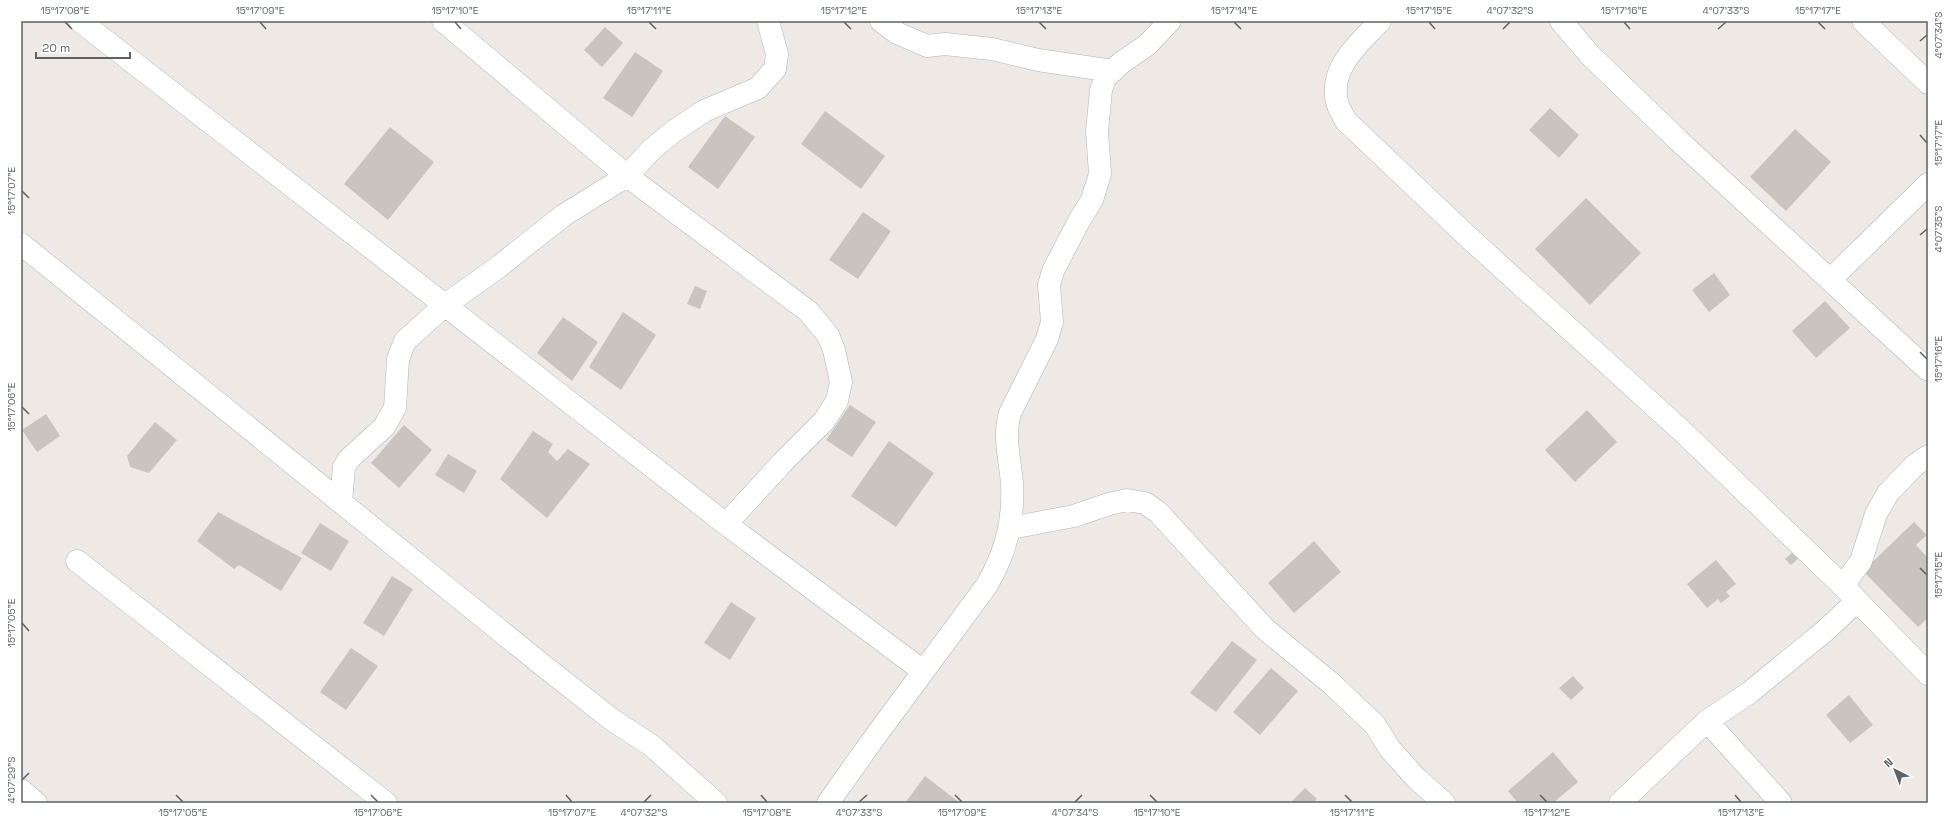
<svg xmlns="http://www.w3.org/2000/svg" width="1949" height="824" font-family="'Space Grotesk',sans-serif">
<style>
.building{fill:#cac4c1}
.lines{fill:none;stroke-linecap:round;stroke-linejoin:round}
.minor-casing{stroke:#afb4b7;stroke-width:23}
.minor{stroke:#fff;stroke-width:22}
.ticks{fill:none;stroke:#5c6265;stroke-width:1.5}
.neatline{fill:none;stroke:#5c6265;stroke-width:1.5}
.ticks-label{font-size:10px;text-anchor:middle;fill:#5c6265}
</style>
<rect width="100%" height="100%" fill="#eee9e4"/>
<!-- building -->
<path class="building" d="M605 27 623 43 602 67 584 50Z
M635 52 663 71 632 117 603 98Z
M1550 108 1579 135 1559 158 1529 130Z
M825 111 885 156 861 189 801 144Z
M725 116 755 137 718 189 688 167Z
M390 127 434 162 388 220 344 184Z
M1795 129 1831 162 1786 211 1750 177Z
M1586 198 1641 253 1590 305 1535 249Z
M863 212 891 231 858 279 829 260Z
M1714 273 1730 295 1709 312 1692 290Z
M695 286 707 291 700 309 687 304Z
M1825 301 1850 328 1816 358 1792 331Z
M623 312 656 335 621 390 589 367Z
M563 317 598 342 572 381 537 353Z
M850 405 876 422 852 457 826 440Z
M1587 410 1617 442 1575 482 1545 450Z
M46 414 60 436 37 452 22 430Z
M155 422 177 440 149 473 130 467 127 456Z
M404 425 432 450 399 488 371 463Z
M533 431 553 444 548 452 557 461 568 449 590 464 547 518 500 479Z
M889 441 934 473 896 527 851 496Z
M448 454 477 471 464 493 435 475Z
M218 512 302 558 281 591 239 565 234 569 197 541Z
M1914 522 1927 535 1916 545 1928 558V618L1918 627 1863 571Z
M320 523 349 541 331 571 301 553Z
M1314 541 1341 572 1294 613 1268 583Z
M1794 551 1800 557 1791 565 1785 559Z
M1716 560 1736 584 1726 592 1730 596 1721 603 1718 599 1707 608 1687 584Z
M392 576 413 589 384 636 363 623Z
M731 602 756 618 730 660 704 643Z
M1232 641 1257 660 1216 712 1190 693Z
M351 648 378 666 346 710 320 692Z
M1271 668 1298 691 1260 735 1233 712Z
M1573 676 1584 688 1571 700 1559 688Z
M1849 695 1873 725 1850 743 1826 715Z
M1553 752 1578 782 1553 803H1518L1508 791Z
M925 776 960 803H905Z
M1305 788 1317 799 1313 803H1290Z"/>
<g class="lines">
<!-- minor casing -->
<g class="minor-casing">
<path id="minor" d="M80 21 726 524 923 671
M443 21 627 176 808 311 828 335 834 350 841 382 837 401 824 421 783 462 726 524
M881 21 897 33 927 46 945 44 992 49 1038 60 1113 71
M1380 21C1359 44 1329 67 1337 102 1338 108 1343 115 1346 121L1467 236 1683 432 1843 586 1928 674
M1561 21 1590 55 1678 140 1928 370
M1863 21 1928 83
M21 244 545 667 611 719 652 746 716 803
M1830 280 1928 184
M341 502 344 467 349 459 384 427 395 408 398 359 405 341 445 305 497 268 564 215 627 176 651 150 674 131 704 111 758 88 775 69 777 54 768 21
M1011 528 1074 516 1109 504 1127 500 1145 503 1158 512 1265 629 1332 684 1375 725 1390 749 1415 777 1444 803
M77 561 386 803
M1843 586 1861 561 1876 514 1888 493 1915 465 1928 456
M1707 721 1781 803
M21 790 36 803
M828 803 872 741 987 585C1006 552 1014 521 1012 483 1010 459 1003 437 1010 413L1047 339 1052 322 1049 285 1053 271 1079 221 1092 200 1100 174 1097 131 1101 90 1105 78 1121 63 1147 45 1170 21
M1620 803 1707 721 1749 693 1826 630 1857 601"/>
</g>
<!-- minor -->
<use href="#minor" class="minor"/>
</g>
<!-- ticks -->
<path class="ticks" d="M65 22 72 29M260 22 266 29M455 22 461 29M649 22 656 29M844 22 851 29M1039 22 1046 29M1234 22 1241 29M1429 22 1435 29M1624 22 1630 29M1818 22 1825 29M1503 29 1510 22M1718 29 1726 22M1920 41 1927 35M1920 135 1927 143M22 191 29 198M1920 235 1927 229M1920 352 1927 359M22 407 29 414M1920 568 1927 575M22 623 29 631M22 780 29 773M176 795 183 802M371 795 378 802M566 795 572 802M761 795 767 802M955 795 962 802M1150 795 1157 802M1345 795 1352 802M1540 795 1547 802M1735 795 1741 802M644 802 651 795M859 802 867 795M1075 802 1082 795"/>
<!-- border -->
<rect width="1949" height="824" fill="none" stroke="#ffffff" stroke-width="44"/>
<!-- north arrow -->
<g transform="translate(1895 770) rotate(318)" stroke="#ffffff" stroke-width="3" paint-order="stroke">
<path d="M0-3L7 15L0 10L-7 15Z" fill="#5c6265"/>
<text y="-6" font-size="11" font-weight="bold" text-anchor="middle" fill="#5c6265">N</text>
</g>
<!-- scale -->
<path d="M36 52v6h94v-6" fill="none" stroke="#5c6265" stroke-width="2"/>
<text x="42" y="52" font-size="12" fill="#5c6265" stroke="#ffffff" stroke-width="3" paint-order="stroke">20 m</text>
<rect x="22" y="22" width="1905" height="780" class="neatline"/>
<g class="ticks-label">
<text x="65" y="14">15°17'08"E</text>
<text x="260" y="14">15°17'09"E</text>
<text x="455" y="14">15°17'10"E</text>
<text x="649" y="14">15°17'11"E</text>
<text x="844" y="14">15°17'12"E</text>
<text x="1039" y="14">15°17'13"E</text>
<text x="1234" y="14">15°17'14"E</text>
<text x="1429" y="14">15°17'15"E</text>
<text x="1510" y="14">4°07'32"S</text>
<text x="1624" y="14">15°17'16"E</text>
<text x="1726" y="14">4°07'33"S</text>
<text x="1818" y="14">15°17'17"E</text>
<text transform="translate(1938 35) rotate(-90)" y="4">4°07'34"S</text>
<text transform="translate(1938 143) rotate(-90)" y="4">15°17'17"E</text>
<text transform="translate(11 191) rotate(-90)" y="4">15°17'07"E</text>
<text transform="translate(1938 229) rotate(-90)" y="4">4°07'35"S</text>
<text transform="translate(1938 359) rotate(-90)" y="4">15°17'16"E</text>
<text transform="translate(11 407) rotate(-90)" y="4">15°17'06"E</text>
<text transform="translate(1938 575) rotate(-90)" y="4">15°17'15"E</text>
<text transform="translate(11 623) rotate(-90)" y="4">15°17'05"E</text>
<text transform="translate(11 780) rotate(-90)" y="4">4°07'29"S</text>
<text x="183" y="816">15°17'05"E</text>
<text x="378" y="816">15°17'06"E</text>
<text x="572" y="816">15°17'07"E</text>
<text x="644" y="816">4°07'32"S</text>
<text x="767" y="816">15°17'08"E</text>
<text x="859" y="816">4°07'33"S</text>
<text x="962" y="816">15°17'09"E</text>
<text x="1075" y="816">4°07'34"S</text>
<text x="1157" y="816">15°17'10"E</text>
<text x="1352" y="816">15°17'11"E</text>
<text x="1547" y="816">15°17'12"E</text>
<text x="1741" y="816">15°17'13"E</text>
</g>
</svg>
